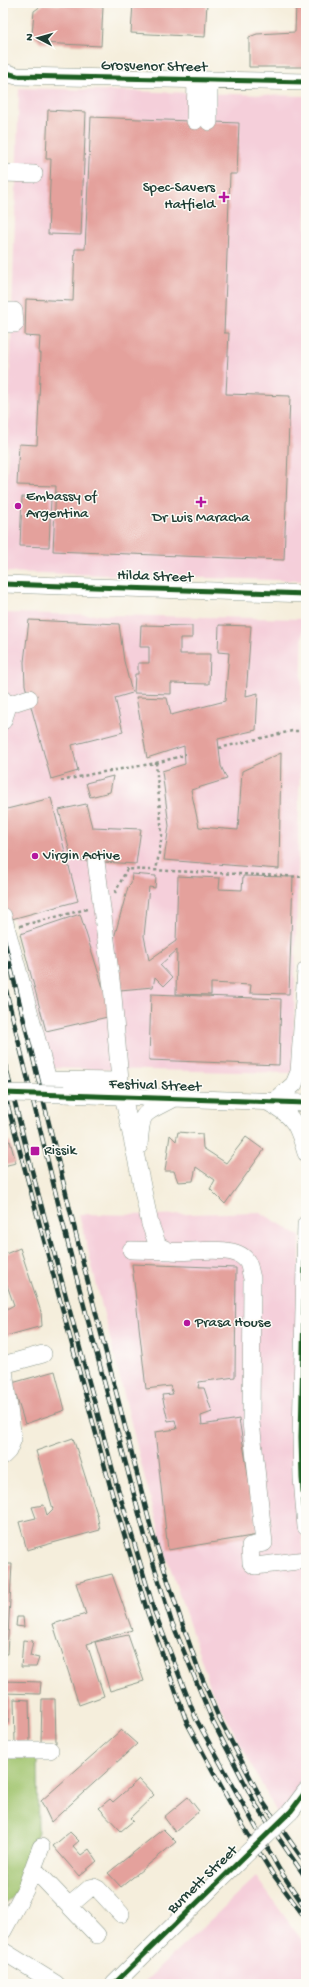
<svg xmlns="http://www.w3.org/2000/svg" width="309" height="1987" font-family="'Gochi Hand',sans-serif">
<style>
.built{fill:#f5cfda}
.green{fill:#a2c56f;stroke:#608152}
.building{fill:#e4a19c}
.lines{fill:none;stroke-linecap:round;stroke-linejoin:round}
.minor-casing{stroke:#8a9688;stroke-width:18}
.path{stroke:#8a9688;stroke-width:2.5;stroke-dasharray:3 3;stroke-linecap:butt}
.minor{stroke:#fff;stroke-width:17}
.rail-casing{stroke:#1f3d34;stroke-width:4.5}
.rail{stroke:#fdfcf7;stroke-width:3;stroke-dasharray:9;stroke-linecap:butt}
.minor-bridge-casing{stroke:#8a9688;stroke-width:18;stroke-linecap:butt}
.minor-bridge{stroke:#fff;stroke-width:17}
.cycleway-casing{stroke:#fdfcf7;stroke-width:8}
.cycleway{stroke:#1b5e20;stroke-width:5}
.poi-dot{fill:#b5179e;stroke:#fdfcf7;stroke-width:1.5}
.labels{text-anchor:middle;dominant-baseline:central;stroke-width:3;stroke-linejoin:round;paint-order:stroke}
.street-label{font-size:15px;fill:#1f3d34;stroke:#fdfcf7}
.poi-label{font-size:15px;fill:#1f3d34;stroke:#fdfcf7;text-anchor:start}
</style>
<rect width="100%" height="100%" fill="#fdfcf7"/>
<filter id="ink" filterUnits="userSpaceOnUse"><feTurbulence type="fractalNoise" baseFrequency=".025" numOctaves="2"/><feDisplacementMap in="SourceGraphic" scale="8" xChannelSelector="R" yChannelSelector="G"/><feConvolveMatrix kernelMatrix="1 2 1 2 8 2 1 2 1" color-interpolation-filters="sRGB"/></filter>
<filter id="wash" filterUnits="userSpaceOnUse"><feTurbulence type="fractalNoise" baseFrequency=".012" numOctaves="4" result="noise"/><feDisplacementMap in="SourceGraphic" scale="16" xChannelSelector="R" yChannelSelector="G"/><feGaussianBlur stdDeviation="0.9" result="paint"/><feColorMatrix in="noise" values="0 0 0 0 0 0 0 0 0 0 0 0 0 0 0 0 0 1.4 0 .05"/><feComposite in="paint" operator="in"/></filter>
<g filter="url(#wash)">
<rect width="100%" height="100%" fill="#f5eedc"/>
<!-- built -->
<path class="built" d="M19 88 306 96V581L4 572Z
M3 613 303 619 293 1073 50 1068 3 878Z
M260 1212 300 1236 297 1490 306 1573V1775L292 1800 278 1815 211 1689 169 1564 145 1479 79 1214 154 1215Z
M256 1877 306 1946V1984H142Z"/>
<!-- green -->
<path class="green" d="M3 1758H37L38 1831 20 1889 11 1899 3 1905Z"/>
<g id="blocks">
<!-- building -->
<path class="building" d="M133 3H207L205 37 131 33Z
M296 3H306V67H249V37L257 34 295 32Z
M44 4 103 7 101 46 41 43 32 35 34 11Z
M48 110 86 112 81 235 48 234 51 159H46Z
M91 117 239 123 237 174H230L224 333H229L226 394 290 396 284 560 53 551 56 486 17 485 19 444 37 445 41 353H39L40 337 25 336 26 299 73 301 75 249H85Z
M22 497 51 498 49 547 20 546Z
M29 620 119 624 124 661 132 693 115 698 123 732 72 745 78 771 51 779 25 685 24 662Z
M141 625 192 626V638H180V654H210L209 684 171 683V694L134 693 135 674H138V663H149V647H140Z
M219 625 251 626 246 696 258 693 256 730 218 739 221 766 227 779 191 790 199 827 238 830 242 771 281 753 279 869 164 860 169 826 162 771 185 764 184 746 147 758 136 697 167 698 171 715 225 701 229 653 218 652Z
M113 776 110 792 90 797 86 783Z
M51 798 78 901 8 920 3 902V810Z
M86 804 92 827 141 829 136 864 72 860 59 810Z
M132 874 156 876 155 888 149 887 144 936 149 960 176 941 178 876 220 878 219 889 242 890 243 876 293 877 289 994 250 993 251 985 211 983V995L176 994 177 950 160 965 172 978 164 986 155 977 153 987 120 990 114 938 128 887 131 884Z
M80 914 112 1016 46 1031 20 934Z
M151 994 281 999 279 1065 149 1060Z
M178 1132 202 1134 203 1148 226 1163 246 1137 264 1150 225 1204 210 1189 215 1180 196 1167 193 1181 178 1182 174 1171H165L170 1135 176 1141Z
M10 1141 16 1163 3 1166V1143Z
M20 1248 41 1312 42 1326 6 1336 3 1325V1311L14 1305 3 1274V1255Z
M132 1264 236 1268 235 1377 199 1382 198 1388H204L212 1412 201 1416 202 1425 239 1419 258 1535 168 1550 155 1432 177 1429 175 1420 168 1421 162 1395 173 1394 170 1386 146 1389Z
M55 1371 65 1410 25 1424 12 1383Z
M73 1438 97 1514 100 1530 27 1550 19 1522 36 1518 32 1507 44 1505 47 1515 53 1509 36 1451Z
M3 1564H12L7 1654H3Z
M112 1574 132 1630 87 1644 104 1696 79 1705 53 1624 86 1614 76 1583Z
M17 1617H23L24 1627 16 1626Z
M128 1635 144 1681 110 1691 95 1642Z
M23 1640 33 1641 30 1656 39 1658 36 1667H21Z
M3 1681 41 1682 40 1694 3 1693Z
M9 1696 8 1723H3V1697Z
M14 1699 29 1700 30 1742H15Z
M42 1699H55L56 1743H41Z
M121 1730 137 1744 51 1822 41 1801Z
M139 1779 154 1795 130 1818 133 1821 121 1831 99 1808 110 1799 113 1802Z
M188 1797 199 1811 175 1832 164 1817Z
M163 1829 176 1842 121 1887 108 1873Z
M70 1832 79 1841 73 1846 81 1855 89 1849 97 1861 79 1876 53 1846Z"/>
</g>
</g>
<g filter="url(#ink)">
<use href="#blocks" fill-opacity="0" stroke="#8a9688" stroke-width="1"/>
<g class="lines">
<!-- minor casing -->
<g class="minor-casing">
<path id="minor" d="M3 72 17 76 306 82
M195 121 196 80
M209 122V80
M3 173 34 174
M3 311H14L15 324H3
M3 584 306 594
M3 699 7 709 3 721
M7 705 29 698
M96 861 113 996 120 1081 150 1224 158 1246C162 1247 166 1250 170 1251 187 1254 234 1243 246 1260 250 1264 250 1273 252 1278L251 1422 264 1543 250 1546 251 1563 255 1566 306 1560
M3 916 48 1080 120 1081
M64 1094 306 1103
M274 1102 294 1084 299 1072 306 970
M269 1103C295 1116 298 1126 306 1153
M139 1146C142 1110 140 1116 172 1099
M306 1224 301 1437 302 1478 306 1527
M131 1250 169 1251
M3 1362 13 1439 8 1451 3 1456
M3 1365 43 1354
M3 1750H50
M291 1811 306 1791
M34 1869 97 1935
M69 1906 90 1888 94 1887 98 1889 121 1914
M3 1931 25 1890 41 1847
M3 1951 56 1984
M114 1984 243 1857"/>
</g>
<!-- path -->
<path class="path" d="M219 748 292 731H306
M156 763 185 755
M61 781 92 774 156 763 162 835 156 871
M115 893 127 869 306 877
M20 926 87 909"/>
<!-- minor -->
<use href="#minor" class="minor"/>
<!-- rail casing -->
<g class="rail-casing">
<path id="rail" d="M3 935 83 1263 152 1532 180 1617 198 1668 218 1716 263 1802 306 1864
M3 978 73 1264 146 1540 171 1620 213 1722 256 1805 306 1878
M3 1056 31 1167 116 1482 155 1613 196 1719 279 1869 306 1909
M3 1088 113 1497 148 1614 187 1723 241 1823 272 1873 306 1919"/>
</g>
<!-- rail -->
<use href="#rail" class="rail"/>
<!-- minor-bridge casing -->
<g class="minor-bridge-casing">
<path id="minor-bridge" d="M3 1093 64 1094
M243 1857 291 1811"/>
</g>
<!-- minor-bridge -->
<use href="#minor-bridge" class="minor-bridge"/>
<!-- cycleway casing -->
<g class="cycleway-casing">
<path id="cycleway" d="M3 72 17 76 306 82
M3 584 306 594
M3 1093 306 1103
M306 1224 301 1437 302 1478 306 1527
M114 1984 291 1811 306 1791"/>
</g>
<!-- cycleway -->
<use href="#cycleway" class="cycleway"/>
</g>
</g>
<!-- markers -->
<g class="poi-dot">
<path d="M222 191h4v4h4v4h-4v4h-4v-4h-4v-4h4z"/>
<path d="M199 496h4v4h4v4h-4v4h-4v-4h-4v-4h4z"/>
<circle cx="18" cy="506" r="4"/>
<circle cx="35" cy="856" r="4"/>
<rect x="30" y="1146" width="10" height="10" rx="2"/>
<circle cx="187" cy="1323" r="4"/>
</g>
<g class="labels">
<!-- street labels -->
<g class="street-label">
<text transform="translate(154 67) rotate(1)">Grosvenor Street</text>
<text transform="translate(155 577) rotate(2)">Hilda Street</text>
<text transform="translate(155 1086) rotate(2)">Festival Street</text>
<text transform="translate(203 1880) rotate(-44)">Burnett Street</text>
</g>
<!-- poi labels -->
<g class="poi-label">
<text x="215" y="188" text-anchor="end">Spec-Savers<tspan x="215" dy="17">Hatfield</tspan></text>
<text x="26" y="497">Embassy of<tspan x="26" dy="17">Argentina</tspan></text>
<text x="201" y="518" text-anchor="middle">Dr Luis Maracha</text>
<text x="43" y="856">Virgin Active</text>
<text x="44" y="1151">Rissik</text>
<text x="195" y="1323">Prasa House</text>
</g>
</g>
<!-- margin -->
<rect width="309" height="1987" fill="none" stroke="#fdfcf7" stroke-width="16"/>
<!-- north arrow -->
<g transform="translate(38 38) rotate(276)" stroke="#fdfcf7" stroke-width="3" paint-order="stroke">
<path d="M0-3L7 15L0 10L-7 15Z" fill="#1f3d34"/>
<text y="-6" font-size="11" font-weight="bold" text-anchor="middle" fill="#1f3d34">N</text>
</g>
</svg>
